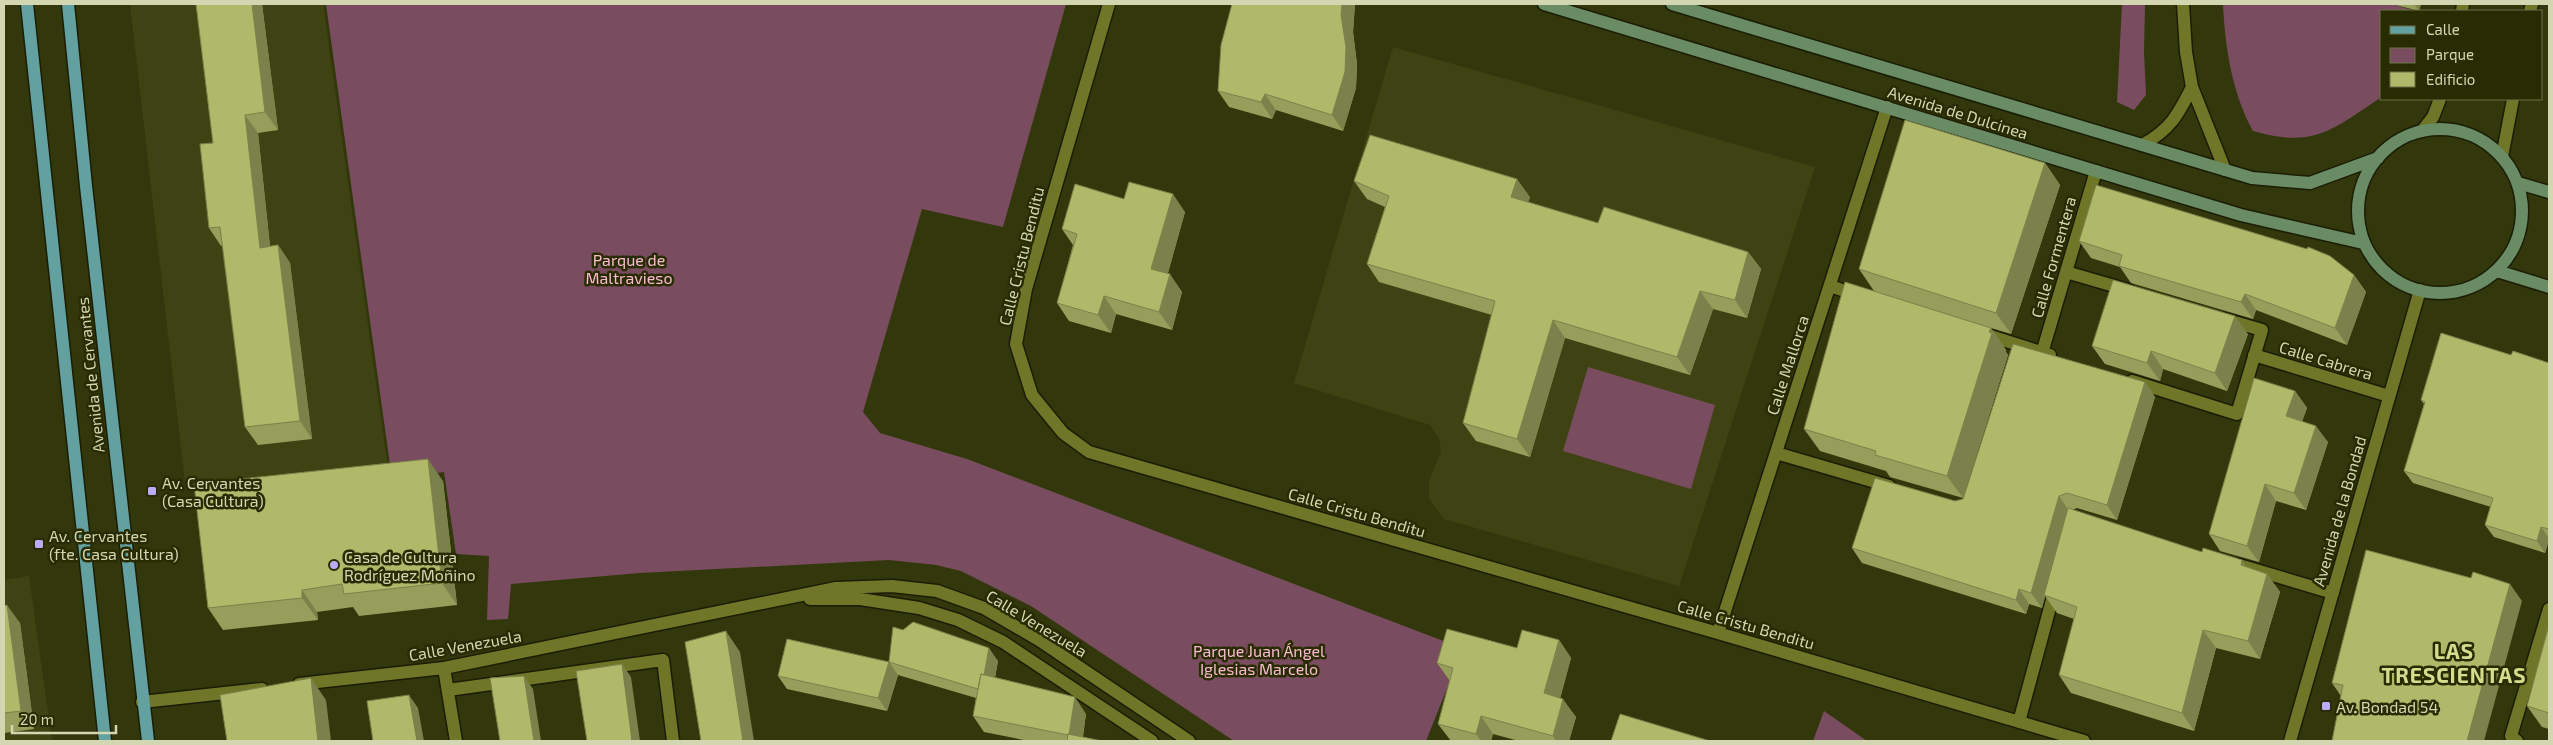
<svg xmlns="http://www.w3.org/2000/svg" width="2553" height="745" font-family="'Exo 2',sans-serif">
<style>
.built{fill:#3f4314}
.green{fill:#794d5f}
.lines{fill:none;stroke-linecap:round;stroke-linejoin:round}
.street-casing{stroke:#1b1d05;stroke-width:15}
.secondary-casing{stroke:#1b1d05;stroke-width:15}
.primary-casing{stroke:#1b1d05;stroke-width:15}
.street{stroke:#707627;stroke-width:12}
.secondary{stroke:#698c64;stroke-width:12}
.primary{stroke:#63a1a1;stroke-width:12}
.wall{fill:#979e5b}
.shaded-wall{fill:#7b814a}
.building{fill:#b0b86a;stroke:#7b814a}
.poi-dot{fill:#bbaaf6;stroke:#292c02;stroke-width:2}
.labels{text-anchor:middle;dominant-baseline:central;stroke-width:5;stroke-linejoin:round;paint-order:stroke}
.street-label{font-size:16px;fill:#d2d7b1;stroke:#292c02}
.park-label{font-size:16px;fill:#fabad3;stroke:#292c02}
.poi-label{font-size:16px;fill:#d2d7b1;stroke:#292c02;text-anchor:start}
.district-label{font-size:21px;font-weight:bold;letter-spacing:1px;fill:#d4dd8d;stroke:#292c02}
</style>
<rect width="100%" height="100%" fill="#33370c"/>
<!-- built -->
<path class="built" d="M130 4H323L388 469 185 482Z
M1393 47 1815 167 1679 586 1444 519 1429 499V481L1441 452 1439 438 1430 425 1294 383Z
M29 576 52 741H4V580Z"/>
<!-- green -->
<path class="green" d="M326 4H1066L1003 227 922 209 863 412 880 433 967 459 1459 647 1450 681 1426 741H1234L1031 606 961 571 936 565 889 560 640 573 511 584 508 619 487 620 489 556 456 554 444 472 392 479Z
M2122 4H2145L2144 52 2146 95 2134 110 2117 102Z
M2223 4H2392L2415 11H2382V97C2332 129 2316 149 2253 131 2232 93 2225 47 2223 4Z
M1588 367 1715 405 1691 489 1563 451Z
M1824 711 1867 741H1813Z"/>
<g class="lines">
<!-- street casing -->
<g class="street-casing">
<path id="street" d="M1109 4 1026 289 1016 344 1032 395 1063 433 1089 452 1718 633 2084 741
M2183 4 2186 52 2192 87 2225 170
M2462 11 2463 4
M2530 11 2532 4
M2422 131 2433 117 2440 99
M2142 145C2170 130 2178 115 2192 87
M2502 157 2513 99
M2066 272 2128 290
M1830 286 1857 295
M1984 334 2050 355
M2042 353 2096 171
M2254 355 2389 396
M2132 381 2237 414 2262 330 2224 319
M1776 453 1889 486
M2239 565 2333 593
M810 599H860L919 608 958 620 1003 642 1152 741
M1718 633 1887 107
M444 668 456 741
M299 684 444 668 836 588 892 586 937 591 984 608 1039 640 1189 741
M448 690 663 660 673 741
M142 702 262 689
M2019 722 2055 589
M2290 741 2420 290
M2517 741 2511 736 2549 609"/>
</g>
<!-- secondary casing -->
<g class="secondary-casing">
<path id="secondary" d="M1544 4 2241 215 2363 243
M1672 4 2252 178 2310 183 2378 158
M2358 211a82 82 0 1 1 164 0a82 82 0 1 1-164 0Z
M2518 183 2549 192
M2497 271 2549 287"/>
</g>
<!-- primary casing -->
<g class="primary-casing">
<path id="primary" d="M27 4 105 741
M68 4 86 186 148 741"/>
</g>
<!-- street -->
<use href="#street" class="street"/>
<!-- secondary -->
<use href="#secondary" class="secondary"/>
<!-- primary -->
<use href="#primary" class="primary"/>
</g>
<!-- wall -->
<path class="wall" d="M196 4H262L278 130 258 133 270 246 278 245 290 263 312 439 258 445 245 427 223 246H221L209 228 213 143Z
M1232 4H1355L1353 32 1357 64 1356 88 1343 131 1276 110 1272 119 1229 107 1218 91Z
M2392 4H2421L2419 11Z
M2045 163 2060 185 2011 334 1991 328 2006 350V352L2008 355 1963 498 1890 477 1886 471 1820 451 1804 429 1874 291 1859 269Z
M1354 181 1530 197 1528 202 1598 223 1748 252 1761 269 1747 318 1713 309 1690 375 1565 338 1530 457 1476 441 1463 423 1492 315 1379 282 1367 264 1385 207 1367 199Z
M1124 199 1185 212 1168 273 1182 292 1172 330 1116 314 1111 333 1069 321 1057 303 1073 245 1062 229Z
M2079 241 2354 275 2366 292 2347 345 2256 310 2253 319 2131 283 2120 267 2091 258Z
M2248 334 2227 391 2163 369 2160 381 2105 364 2092 346Z
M2511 355 2549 363V540L2545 553 2494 537 2485 525 2491 507 2413 483 2404 471 2424 404 2421 400Z
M2145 382 2155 397 2117 520 2077 508 2072 510 2267 574 2280 592 2260 659 2216 648 2194 731 2071 693 2059 675 2074 619 2057 613 2045 596 2042 608 2029 604 2026 614 1862 563 1852 548 1955 501 1963 499Z
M2295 391 2307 408 2302 421 2328 442 2306 510 2276 501 2259 562 2220 551 2209 534Z
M443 481 457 605 359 616 353 607 317 612 318 620 223 630 208 608Z
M2522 601 2341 696 2332 683Z
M4 606 20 623 34 729 4 733Z
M2549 625V729L2542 727 2527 706Z
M903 630 998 661 995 678 1086 714 1083 737 1102 741H1029L984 732 973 716 976 698 898 675 887 711 787 689 778 676 889 662Z
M1559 640 1571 658 1560 698 1576 717 1569 741H1519L1493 734 1491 741H1451L1438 724 1450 681 1437 663Z"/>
<!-- shaded-wall -->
<path class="shaded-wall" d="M252 4H262L278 130 265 112Z
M1342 4H1355L1353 32 1357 64 1356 88 1343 131 1332 115Z
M2414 4H2421L2419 11Z
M1265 94 1276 110 1272 119 1261 102Z
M245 115 258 133 272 266 260 248Z
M2045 163 2060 185 2011 334 1996 313Z
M1517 179 1530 197 1524 215 1511 197Z
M1173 194 1185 212 1164 287 1151 269Z
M278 245 290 263 312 439 300 421Z
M1748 252 1761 269 1747 318 1735 300Z
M1170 274 1182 292 1172 330 1159 312Z
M2354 275 2366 292 2347 345 2335 328Z
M1700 291 1713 309 1690 375 1677 357Z
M2245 294 2256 310 2253 319 2241 302Z
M1104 296 1116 314 1111 333 1098 315Z
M2235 316 2248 334 2227 391 2215 373Z
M1553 320 1565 338 1530 457 1517 439Z
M1991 328 2006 350V352L2008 355 1963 498 1947 476Z
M2151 351 2163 369 2160 381 2147 363Z
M2145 382 2155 397 2117 520 2107 505Z
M2295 391 2307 408 2298 433 2286 416Z
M2316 426 2328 442 2306 510 2294 493Z
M428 459 443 481 457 605 442 583Z
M2265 484 2276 501 2259 562 2247 546Z
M2059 496 2069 511 2042 608 2031 593Z
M2541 527 2549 538 2545 553 2537 541Z
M2242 560 2255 578 2241 565Z
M2267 574 2280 592 2260 659 2248 641Z
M2510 584 2522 601 2484 741H2467Z
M2019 589 2029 604 2026 614 2016 600Z
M302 590 317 612 318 620 302 598Z
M7 605 20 623 34 729 21 711Z
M2203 630 2216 648 2194 731 2182 713Z
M726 631 740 652 754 741H743Z
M1559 640 1571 658 1557 711 1544 693Z
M989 648 998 661 990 702 981 690Z
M889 662 898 675 887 711 878 698Z
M622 664 631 677 640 741H632Z
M524 676 533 689 541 741H534Z
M311 678 326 700 331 741H318Z
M409 695 418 708 424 741H417Z
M1075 697 1086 714 1082 741 1069 735Z
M1563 699 1576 717 1569 741H1556L1553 736Z
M1481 716 1493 734 1491 741H1481L1476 734Z"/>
<!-- building -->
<path class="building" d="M196 4H252L265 112 245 115 260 248 278 245 300 421 245 427 220 227 209 228 200 144 213 143Z
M1232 4H1342L1341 15 1346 47 1345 72 1332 115 1265 94 1261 102 1218 91 1221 45Z
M1905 120 2045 163 1996 313 1859 269Z
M1370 135 1517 179 1511 197 1598 223 1604 207 1748 252 1735 300 1700 291 1677 357 1553 320 1517 439 1463 423 1495 301 1367 264 1389 196 1354 181Z
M1129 182 1173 194 1151 269 1170 274 1159 312 1104 296 1098 315 1057 303 1077 234 1062 229 1075 184 1124 199Z
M2096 185 2307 249 2308 247 2330 256 2354 275 2335 328 2245 294 2241 302 2119 266 2122 255 2079 241Z
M2113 280 2235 316 2215 373 2151 351 2147 363 2092 346Z
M1845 282 1991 328 1989 332 1992 333 1947 476 1875 455 1876 451 1804 429Z
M2441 333 2511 355 2513 351 2549 363V529L2541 527 2537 541 2485 525 2493 498 2404 471 2425 402 2421 400Z
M2013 344 2145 382 2107 505 2067 493 2059 496 2031 593 2019 589 2016 600 1852 548 1875 478 1955 501 1963 499Z
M2254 378 2295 391 2286 416 2316 426 2294 493 2265 484 2247 546 2209 534Z
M428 459 442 583 344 594 342 584 302 590V598L208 608 194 484Z
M2068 508 2202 552 2203 548 2242 560 2241 565 2267 574 2248 641 2203 630 2182 713 2059 675 2077 607 2044 595Z
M2366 550 2471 578 2473 572 2510 584 2467 741H2332L2343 685 2332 683Z
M7 605 21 711 4 713V606Z
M913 622 989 648 984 675 981 674 978 689 889 662 893 627 903 630Z
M2549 625V713L2527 706Z
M1447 629 1517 648 1522 630 1559 640 1544 693 1563 699 1553 736 1481 716 1476 734 1438 724 1453 668 1437 663Z
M726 631 743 741H701L685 642Z
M787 639 889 662 878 698 778 676Z
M622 664 632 741H587L576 671Z
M981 674 1075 697 1069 734H1068V735L973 716Z
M524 676 534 741H500L490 678Z
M311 678 318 741H227L220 695Z
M409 695 417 741H373L367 701Z
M1620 714 1710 741H1611Z
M1068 734 1102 741H1067Z"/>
<!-- markers -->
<g class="poi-dot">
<rect x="147" y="486" width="10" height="10" rx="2.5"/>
<rect x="34" y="539" width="10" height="10" rx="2.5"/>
<circle cx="334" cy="565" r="5"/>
<rect x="2321" y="701" width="10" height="10" rx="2.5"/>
</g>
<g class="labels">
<!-- street labels -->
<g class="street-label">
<text transform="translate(1958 112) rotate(17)">Avenida de Dulcinea</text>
<text transform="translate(1021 256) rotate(-76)">Calle Cristu Benditu</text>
<text transform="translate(2053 257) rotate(-74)">Calle Formentera</text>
<text transform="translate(2326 360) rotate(17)">Calle Cabrera</text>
<text transform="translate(1787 365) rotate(-72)">Calle Mallorca</text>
<text transform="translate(90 375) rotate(-96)">Avenida de Cervantes</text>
<text transform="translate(2339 511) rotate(-74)">Avenida de la Bondad</text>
<text transform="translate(1357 512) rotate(16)">Calle Cristu Benditu</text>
<text transform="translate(1037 623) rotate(31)">Calle Venezuela</text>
<text transform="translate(1746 624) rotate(16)">Calle Cristu Benditu</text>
<text transform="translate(465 645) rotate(-10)">Calle Venezuela</text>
</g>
<!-- park labels -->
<g class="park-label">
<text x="629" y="259">Parque de<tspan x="629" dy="18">Maltravieso</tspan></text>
<text x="1259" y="650">Parque Juan Ángel<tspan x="1259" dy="18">Iglesias Marcelo</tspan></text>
</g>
<!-- poi labels -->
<g class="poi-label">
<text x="162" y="482">Av. Cervantes<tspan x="162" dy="18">(Casa Cultura)</tspan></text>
<text x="49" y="535">Av. Cervantes<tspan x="49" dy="18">(fte. Casa Cultura)</tspan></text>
<text x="344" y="556">Casa de Cultura<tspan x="344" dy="18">Rodríguez Moñino</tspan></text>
<text x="2336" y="706">Av. Bondad 54</text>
</g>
<!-- district labels -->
<g class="district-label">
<text x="2454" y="650">LAS<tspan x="2454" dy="24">TRESCIENTAS</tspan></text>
</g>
</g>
<!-- border -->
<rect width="2553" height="745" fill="none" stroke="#d2d7b1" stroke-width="10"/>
<!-- legend -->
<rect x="2380" y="10" width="162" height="90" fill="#292c02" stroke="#6d7048"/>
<rect x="2390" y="26" width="25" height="8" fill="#63a1a1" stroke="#6d7048"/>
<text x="2426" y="35" font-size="15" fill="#d2d7b1">Calle</text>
<rect x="2390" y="48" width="25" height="15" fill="#794d5f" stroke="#6d7048"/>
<text x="2426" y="60" font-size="15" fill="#d2d7b1">Parque</text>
<rect x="2390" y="72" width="25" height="15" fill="#b0b86a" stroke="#6d7048"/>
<text x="2426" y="85" font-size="15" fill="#d2d7b1">Edificio</text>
<!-- scale -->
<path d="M12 725v8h104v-8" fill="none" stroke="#d2d7b1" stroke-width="2.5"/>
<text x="20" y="725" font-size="15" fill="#d2d7b1" stroke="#292c02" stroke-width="4" paint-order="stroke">20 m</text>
</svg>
